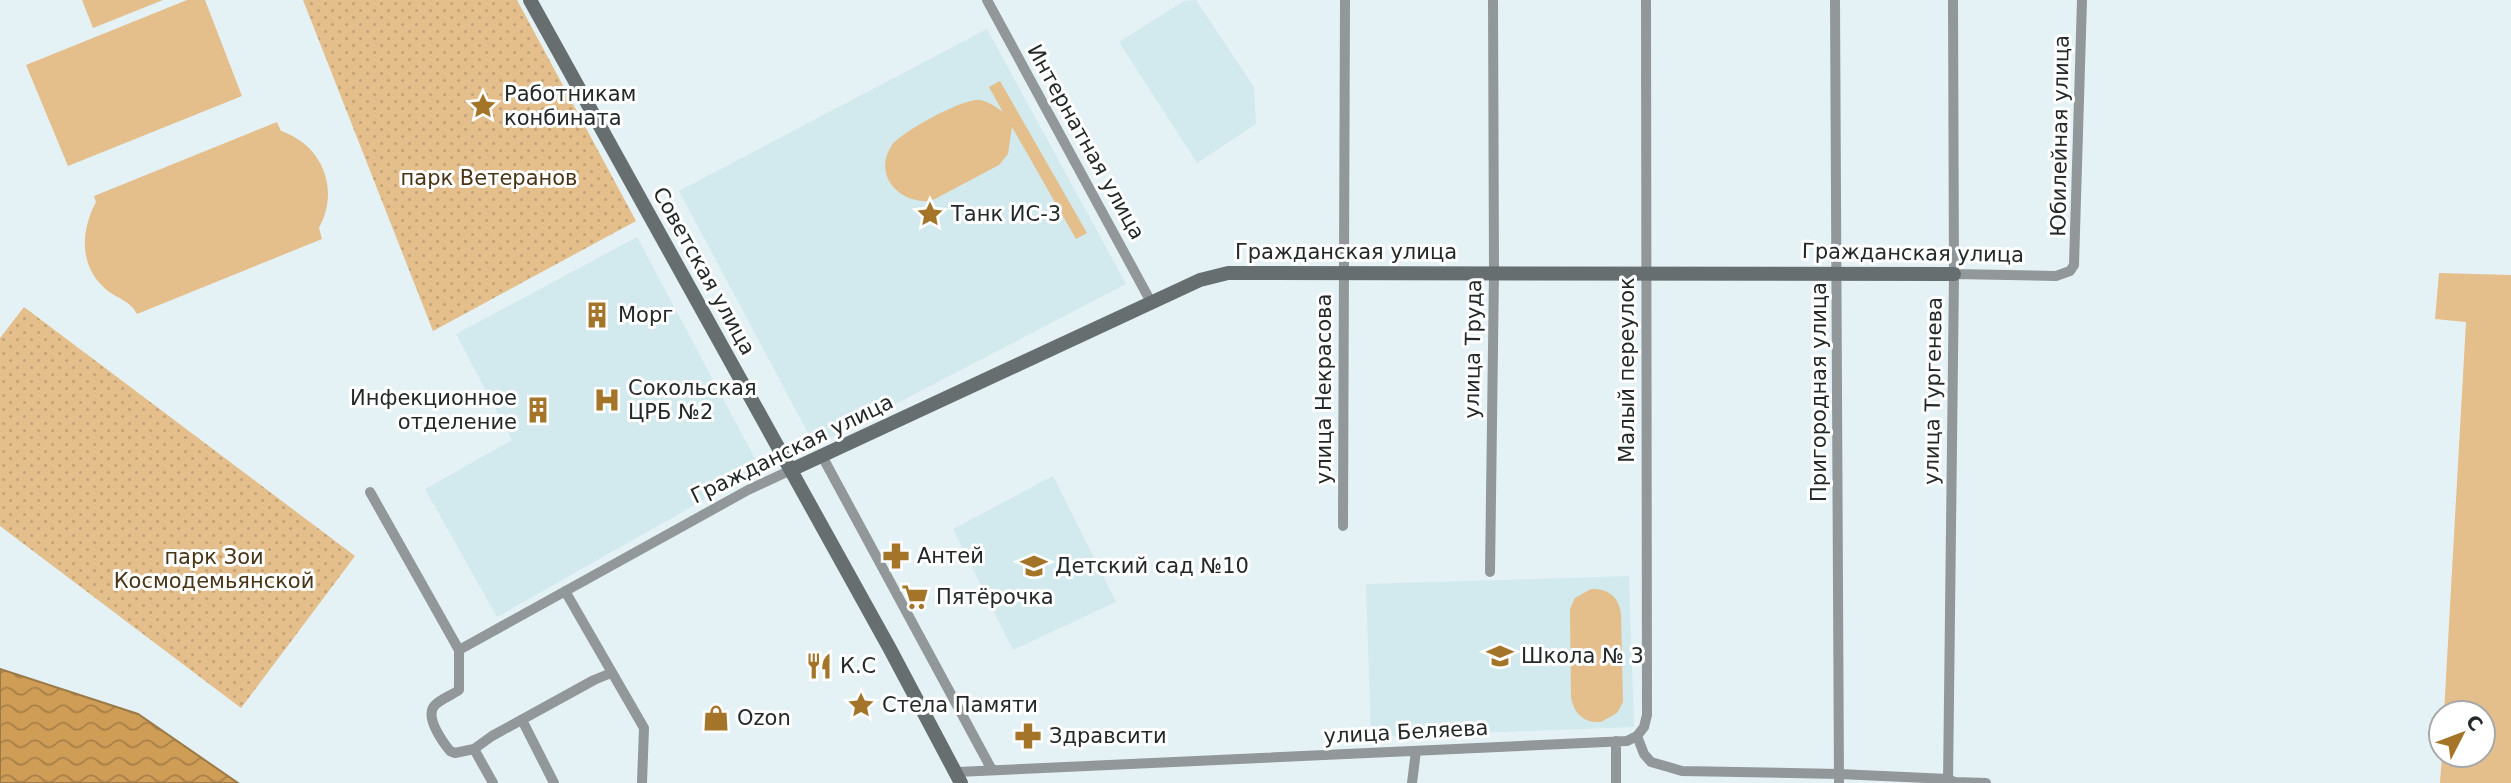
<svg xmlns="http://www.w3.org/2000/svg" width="2511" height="783" font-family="'DejaVu Sans',sans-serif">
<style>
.built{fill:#d2e9ee}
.grass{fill:url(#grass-dots)}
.garden{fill:#e4be8b}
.water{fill:url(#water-waves);stroke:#9b7a48;stroke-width:2}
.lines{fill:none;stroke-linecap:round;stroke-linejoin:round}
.street{stroke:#929799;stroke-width:10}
.secondary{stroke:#666e6f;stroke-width:14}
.labels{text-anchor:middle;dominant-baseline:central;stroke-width:6;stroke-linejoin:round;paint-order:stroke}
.poi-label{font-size:21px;fill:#232829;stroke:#fff;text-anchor:start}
.street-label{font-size:21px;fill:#232829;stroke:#fff}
.park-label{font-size:21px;fill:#493415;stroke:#fff}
</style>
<defs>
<pattern id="grass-dots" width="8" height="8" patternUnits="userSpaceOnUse" patternTransform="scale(1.75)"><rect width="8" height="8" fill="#e4be8b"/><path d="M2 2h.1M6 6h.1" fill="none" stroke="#c3a378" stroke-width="1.8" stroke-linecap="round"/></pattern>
<pattern id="water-waves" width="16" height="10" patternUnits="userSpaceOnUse" patternTransform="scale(1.75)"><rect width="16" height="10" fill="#cf9d56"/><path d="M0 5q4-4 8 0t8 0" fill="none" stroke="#a88047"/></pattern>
</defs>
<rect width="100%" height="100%" fill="#e5f2f5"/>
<!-- built -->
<path class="built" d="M1196 0 1254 87 1256 124 1197 163 1119 42 1184 1Z
M987 29 1126 284 815 446 679 191Z
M637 237 760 468 497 617 425 489 512 440 456 334Z
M1053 476 1116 602 1013 650 953 529Z
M1629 576 1634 727 1371 737 1366 584Z"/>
<!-- grass -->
<path class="grass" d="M303 0H517L636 221 433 331Z
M24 307 355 556 241 708 0 526V338Z"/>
<!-- garden -->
<path class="garden" d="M82 0H163L93 28Z
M187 0H205L242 96 68 166 26 65Z
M1000 81 1087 233 1076 239 1012 127 1008 154 999 165 931 201C899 204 872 175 892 145 901 132 963 98 979 100 988 101 996 107 1003 112L989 87Z
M277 122 281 131C323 145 340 190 319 228L322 239 137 314C130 301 119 299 108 291 79 268 80 232 96 202L94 196Z
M2439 273 2511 275V783H2440L2442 755H2483V713H2444L2466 322 2435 319Z
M1591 589C1608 588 1619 597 1621 614L1623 702 1617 713 1601 722C1584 723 1574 714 1571 697L1570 609 1575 598Z"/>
<!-- water -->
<path class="water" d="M0 669 138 714 238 783H0Z"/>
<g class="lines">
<!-- street -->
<path class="street" d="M987 0 1151 302
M1835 0 1839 783
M1954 274 2056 276 2070 271 2074 265 2082 0
M822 456 992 770
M370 492 459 650V690C452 695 441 699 435 705 424 716 442 741 450 751L455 753 474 749 492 736 594 680 611 673
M1343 526 1345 0
M1490 572 1494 272 1493 0
M565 591 644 728 642 783
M459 650 748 490 791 470
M522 720 554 783
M1637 736 1644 727 1647 715 1646 0
M474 749 493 783
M957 772 1627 741 1637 736 1644 754 1651 762 1682 771 1839 774 1948 779 1955 782 1986 783
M1412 783 1416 751
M1616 783V741
M1948 783 1954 274 1953 0"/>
<!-- secondary -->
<path class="secondary" d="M530 0 890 649 961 783
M791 470 1200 280 1228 273 1954 274"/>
</g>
<!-- icons -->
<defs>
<g id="sight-bare" transform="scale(2.1)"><path d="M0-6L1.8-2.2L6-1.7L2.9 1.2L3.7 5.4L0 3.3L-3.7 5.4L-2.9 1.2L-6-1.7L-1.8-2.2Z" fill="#a47428" stroke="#fff" stroke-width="2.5" paint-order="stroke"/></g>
<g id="building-bare" transform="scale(2.1)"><path d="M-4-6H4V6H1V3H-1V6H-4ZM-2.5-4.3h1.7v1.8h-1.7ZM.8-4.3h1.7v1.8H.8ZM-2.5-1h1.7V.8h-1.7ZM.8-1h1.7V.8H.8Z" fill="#a47428" stroke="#fff" stroke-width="2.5" paint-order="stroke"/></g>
<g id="hospital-bare" transform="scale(2.1)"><path d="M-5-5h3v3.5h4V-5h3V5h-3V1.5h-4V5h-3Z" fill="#a47428" stroke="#fff" stroke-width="2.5" paint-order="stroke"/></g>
<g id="pharmacy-bare" transform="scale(2.1)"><path d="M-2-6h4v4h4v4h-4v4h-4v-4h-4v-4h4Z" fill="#a47428" stroke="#fff" stroke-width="2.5" paint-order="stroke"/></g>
<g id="school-bare" transform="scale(2.1)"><path d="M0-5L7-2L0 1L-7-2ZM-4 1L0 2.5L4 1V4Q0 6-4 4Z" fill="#a47428" stroke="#fff" stroke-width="2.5" paint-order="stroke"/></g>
<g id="supermarket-bare" transform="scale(2.1)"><path d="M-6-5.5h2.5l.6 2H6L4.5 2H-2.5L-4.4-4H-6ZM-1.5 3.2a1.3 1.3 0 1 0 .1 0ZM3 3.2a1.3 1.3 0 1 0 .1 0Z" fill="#a47428" stroke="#fff" stroke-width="2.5" paint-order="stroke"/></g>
<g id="restaurant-bare" transform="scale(2.1)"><path d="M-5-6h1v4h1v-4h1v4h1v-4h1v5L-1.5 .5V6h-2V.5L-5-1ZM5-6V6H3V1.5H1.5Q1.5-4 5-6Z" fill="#a47428" stroke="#fff" stroke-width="2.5" paint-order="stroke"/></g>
<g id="shop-bare" transform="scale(2.1)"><path d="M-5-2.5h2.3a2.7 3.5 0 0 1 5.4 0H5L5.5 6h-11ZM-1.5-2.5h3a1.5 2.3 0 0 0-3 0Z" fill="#a47428" stroke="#fff" stroke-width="2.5" paint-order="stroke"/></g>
</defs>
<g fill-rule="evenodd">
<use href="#sight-bare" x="483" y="106"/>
<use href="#sight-bare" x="930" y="214"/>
<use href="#building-bare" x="597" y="315"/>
<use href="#hospital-bare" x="607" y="400"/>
<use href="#building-bare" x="538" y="410"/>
<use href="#pharmacy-bare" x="896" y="556"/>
<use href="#school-bare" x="1034" y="566"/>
<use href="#supermarket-bare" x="915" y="597"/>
<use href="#school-bare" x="1500" y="656"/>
<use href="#restaurant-bare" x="819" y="666"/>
<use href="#sight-bare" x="861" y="705"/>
<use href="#shop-bare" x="716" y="718"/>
<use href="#pharmacy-bare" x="1028" y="736"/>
</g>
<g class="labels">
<!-- poi labels -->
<g class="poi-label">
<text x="504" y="94">Работникам<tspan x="504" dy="24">конбината</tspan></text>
<text x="951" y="214">Танк ИС-3</text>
<text x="618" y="315">Морг</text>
<text x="628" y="388">Сокольская<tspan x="628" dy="24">ЦРБ №2</tspan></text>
<text x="517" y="398" text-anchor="end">Инфекционное<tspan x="517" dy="24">отделение</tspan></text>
<text x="917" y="556">Антей</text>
<text x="1055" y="566">Детский сад №10</text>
<text x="936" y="597">Пятёрочка</text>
<text x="1521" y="656">Школа № 3</text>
<text x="840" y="666">К.С</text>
<text x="882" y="705">Стела Памяти</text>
<text x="737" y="718">Ozon</text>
<text x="1049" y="736">Здравсити</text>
</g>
<!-- street labels -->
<g class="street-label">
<text transform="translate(2060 136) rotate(-89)">Юбилейная улица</text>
<text transform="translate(1086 142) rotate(61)">Интернатная улица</text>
<text x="1346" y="252">Гражданская улица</text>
<text transform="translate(1913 253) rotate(1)">Гражданская улица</text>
<text transform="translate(704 271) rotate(61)">Советская улица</text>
<text transform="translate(1473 349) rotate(-89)">улица Труда</text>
<text transform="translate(1627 370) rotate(-90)">Малый переулок</text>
<text transform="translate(1324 389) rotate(-90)">улица Некрасова</text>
<text transform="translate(1933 391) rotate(-89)">улица Тургенева</text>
<text transform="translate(1819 392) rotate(-90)">Пригородная улица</text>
<text transform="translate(792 449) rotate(-26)">Гражданская улица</text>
<text transform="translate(1406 732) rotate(-3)">улица Беляева</text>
</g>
<!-- park labels -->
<g class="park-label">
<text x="489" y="178">парк Ветеранов</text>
<text x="214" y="557">парк Зои<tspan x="214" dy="24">Космодемьянской</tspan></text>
</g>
</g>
<!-- north arrow -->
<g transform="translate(2462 734) rotate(48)"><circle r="33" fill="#ffffff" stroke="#a7a9a9" stroke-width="2"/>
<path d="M0-5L12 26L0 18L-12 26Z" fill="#a47428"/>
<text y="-10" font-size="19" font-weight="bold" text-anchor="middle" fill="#232829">С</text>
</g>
</svg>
